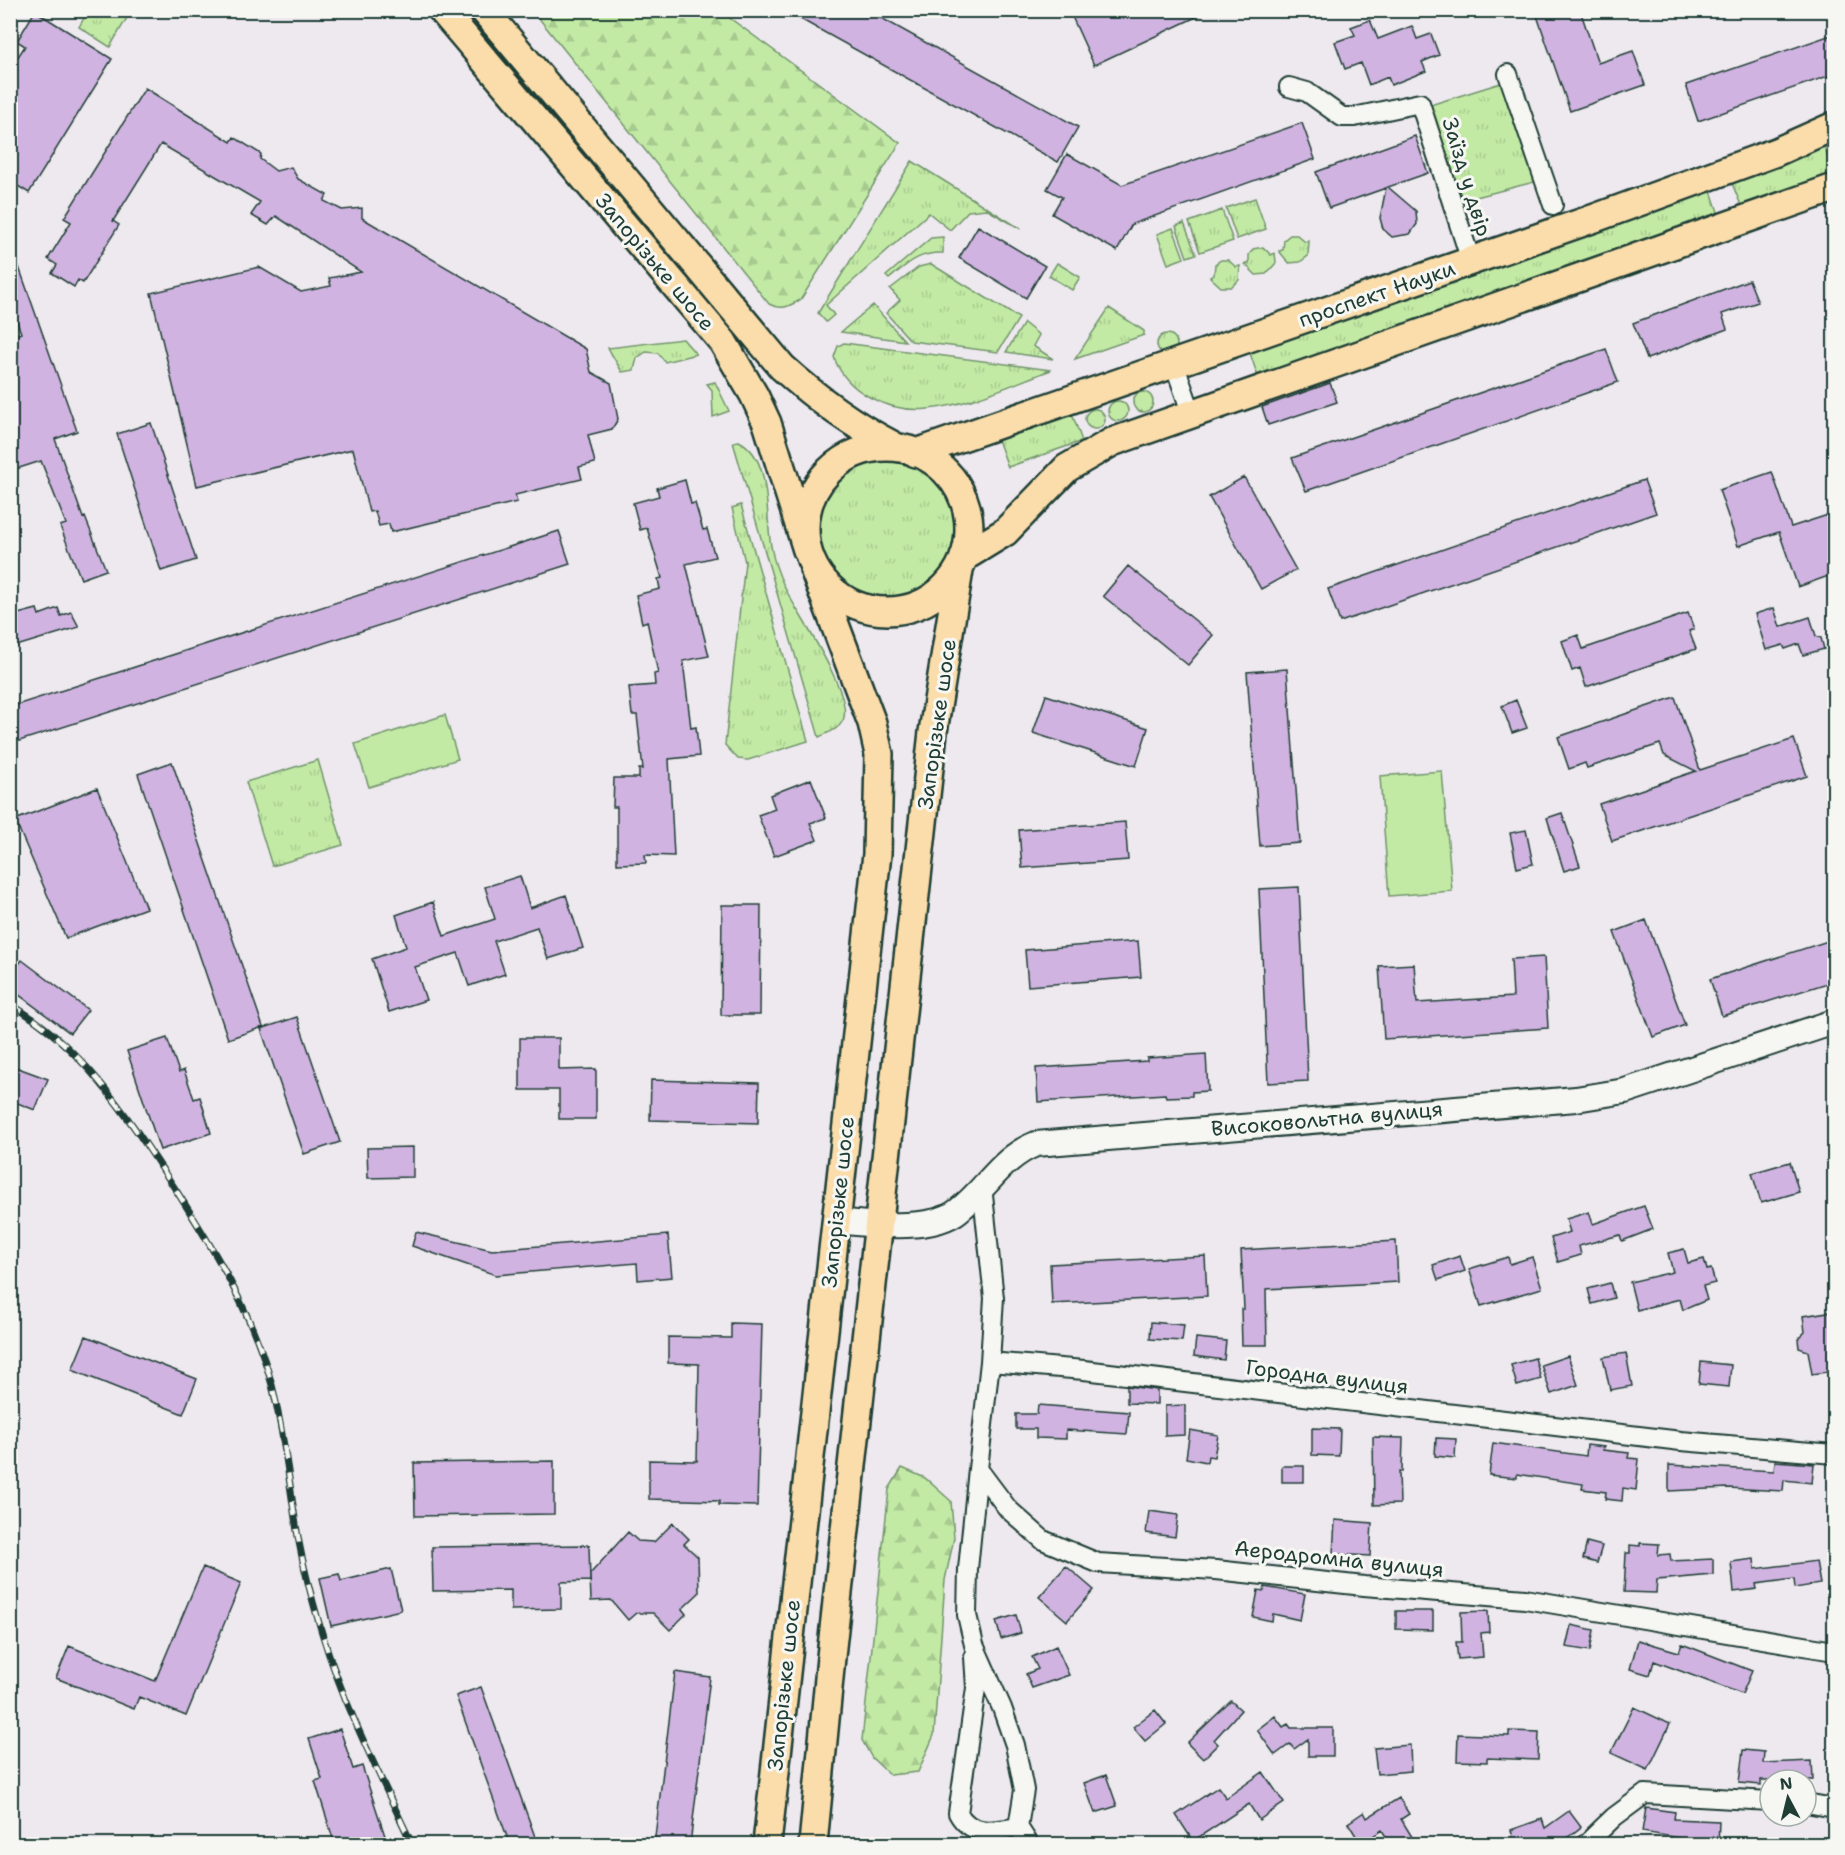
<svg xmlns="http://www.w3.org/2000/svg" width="1845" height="1855" font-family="'Shantell Sans',sans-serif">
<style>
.grass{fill:url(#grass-tufts);stroke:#71946c;stroke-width:1.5}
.forest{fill:url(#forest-firs);stroke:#71946c;stroke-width:1.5}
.garden{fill:#c3eaa5;stroke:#71946c;stroke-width:1.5}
.building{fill:#d0b3e1;stroke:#1f3d34;stroke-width:1.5}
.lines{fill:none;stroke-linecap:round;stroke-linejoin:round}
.minor-casing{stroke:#1f3d34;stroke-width:22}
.secondary-casing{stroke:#1f3d34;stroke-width:28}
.primary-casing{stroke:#1f3d34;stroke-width:32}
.minor{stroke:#f6f6f2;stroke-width:18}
.secondary{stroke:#f6f6f2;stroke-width:24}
.primary{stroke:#fbddab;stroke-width:27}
.rail-casing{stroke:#1f3d34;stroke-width:7}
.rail{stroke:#f6f6f2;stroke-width:4.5;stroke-dasharray:14;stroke-linecap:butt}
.labels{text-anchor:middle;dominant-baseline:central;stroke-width:6;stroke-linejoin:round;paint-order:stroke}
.street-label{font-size:21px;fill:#1f3d34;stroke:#f6f6f2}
</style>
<defs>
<pattern id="grass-tufts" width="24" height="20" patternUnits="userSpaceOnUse" patternTransform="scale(1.5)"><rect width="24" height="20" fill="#c3eaa5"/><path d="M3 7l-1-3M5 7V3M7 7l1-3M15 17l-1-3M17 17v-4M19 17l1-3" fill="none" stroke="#a7ca8f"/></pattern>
<pattern id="forest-firs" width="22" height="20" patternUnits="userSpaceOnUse" patternTransform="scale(1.5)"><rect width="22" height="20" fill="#c3eaa5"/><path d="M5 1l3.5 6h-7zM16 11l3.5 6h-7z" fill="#a7ca8f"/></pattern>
</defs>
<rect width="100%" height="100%" fill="#eee9ef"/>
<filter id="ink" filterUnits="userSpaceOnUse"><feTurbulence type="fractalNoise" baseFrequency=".0167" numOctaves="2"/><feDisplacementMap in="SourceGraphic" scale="12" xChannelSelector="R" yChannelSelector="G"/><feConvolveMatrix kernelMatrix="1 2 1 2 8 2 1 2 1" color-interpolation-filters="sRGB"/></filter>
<g filter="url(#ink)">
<!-- grass -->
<path class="grass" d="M88 11V10L131 11 110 47 79 27Z
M1504 82 1538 181 1457 202 1427 106Z
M1823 143 1834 175 1743 210 1731 181Z
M912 161 1021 229 986 209 968 211 950 230 929 213 826 305 834 315 826 322 818 313Z
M1710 188 1720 218 1258 377 1249 350Z
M1255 198 1266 229 1237 239 1226 208Z
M1222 210 1233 241 1200 252 1189 222Z
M1184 223 1196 254 1187 257 1176 226Z
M1173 228 1184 258 1168 264 1157 234Z
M1290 235H1297L1305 242 1309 241 1308 256 1300 262 1289 263 1279 251 1283 250 1284 240Z
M943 237V253C918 252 907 264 889 279L886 276 931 238Z
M1263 247 1271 255 1275 253 1276 263 1266 274 1256 275 1245 264 1249 263V255L1253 249Z
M1221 260H1228L1236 267 1240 266 1239 280 1231 287H1221L1210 277 1214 275 1215 264Z
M1057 263 1080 277 1072 290 1049 276Z
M931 264 1019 318 998 352 911 341 886 313 900 300 890 289 919 267Z
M873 305 905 341 841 332Z
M1109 308 1144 331V335L1075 359Z
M1024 323 1039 335 1033 346 1053 359 1006 352Z
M1157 344a10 10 0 1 1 20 0a10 10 0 1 1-20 0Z
M683 339 696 354 665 362 658 353 646 352 637 358 634 370 622 372 608 348Z
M844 343 1051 370C1012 384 970 405 928 409 890 413 846 393 834 357L838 346Z
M715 382 729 411 713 417 712 390 707 384Z
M1133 402a10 10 0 1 1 20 0a10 10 0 1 1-20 0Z
M1108 411a10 10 0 1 1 20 0a10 10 0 1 1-20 0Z
M1085 419a10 10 0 1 1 20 0a10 10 0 1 1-20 0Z
M1071 411 1082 441 1008 467 997 437Z
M739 441C774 459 764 519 772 551 774 563 779 575 784 586 794 609 858 699 842 722 838 730 827 733 819 737L733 442Z
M814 530a71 71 0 1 1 142 0a71 71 0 1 1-142 0Z
M741 505 808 741 748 760 738 759 725 745 745 562 732 508Z
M318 760 343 845 272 866 246 782Z"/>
<!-- forest -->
<path class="forest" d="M533 11H720L900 143 801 299C790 306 782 311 769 304Z
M902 1468 925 1478 951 1501 954 1538 945 1580 934 1735 918 1772 890 1775 872 1758 862 1740 889 1489Z"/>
<!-- garden -->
<path class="garden" d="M445 715 458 759 369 787 355 744Z
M1442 771 1452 891 1389 896 1380 776Z"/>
<!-- building -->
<path class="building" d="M784 10H867L1078 127 1058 162Z
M1069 10H1211L1094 65Z
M1535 10H1580L1598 63 1633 51 1645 85 1570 111Z
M35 11 112 59 29 193 10 181V69L25 46 17 41Z
M1370 20 1378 39 1412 26 1417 39 1431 34 1439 55 1422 62 1426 71 1391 85 1388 77 1369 85 1361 63 1345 69 1335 42 1355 35 1351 27Z
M1834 34V74L1698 121 1686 85Z
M145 88 231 142 234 137 261 154 260 159 276 171 291 167 298 179 327 195 324 201 342 210 362 208V218L586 349 591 372 611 383 618 419 612 429 588 435 595 463 579 467 582 479 515 495 517 502 391 532 389 524 379 526 375 511 369 512 353 449 197 486 151 293 259 267 301 292 331 286 329 278 361 272 276 216 268 225 251 215 260 202 161 144 113 221 119 225 83 283 78 280 74 287 52 273 57 265 48 259 71 222 64 218Z
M1302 123 1315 159 1132 224 1117 251 1052 214 1062 197 1047 189 1067 154 1122 185Z
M1415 136 1428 173 1388 187 1416 211 1417 224 1410 234 1392 237 1383 229 1380 218 1386 188 1329 208 1316 172Z
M978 226 1045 266 1026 298 959 258Z
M10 250H13L77 431 55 439 83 518 85 517 106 570 81 579 60 526 66 524 41 461 10 471V337L21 333 10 302Z
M1749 280 1758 302 1722 314 1727 329 1647 359 1633 323Z
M1606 349 1618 382 1306 491 1292 458Z
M1330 383 1337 402 1268 425 1262 407Z
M151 423 196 560 161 571 117 434Z
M1772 472 1791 527 1831 514 1834 524V574L1798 587 1779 532 1738 546 1719 490Z
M1244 477 1296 570 1261 589 1209 497Z
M685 480 691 504 695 503 703 530 707 529 715 557 686 564 709 656 683 661 691 728 696 727 699 756 669 759 674 856 645 855 646 863 617 864V807H613L614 778H639V769H643L637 715H632L629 687 655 685 654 674 658 673 647 621 642 623 636 595 660 589 658 579 662 578 647 528 640 530 633 503 659 496 657 488Z
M1644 480 1656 513 1340 622 1328 589Z
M559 531 570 564 10 744V707Z
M1128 566 1213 635 1188 665 1103 596Z
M58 608 61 616 71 612 79 627 10 648V616L37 609 39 615Z
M1774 608 1780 627 1810 617 1816 636 1821 638 1824 649 1803 655 1799 644 1785 649 1783 645 1766 650 1755 614Z
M1688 613 1694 629 1689 631 1696 649 1586 687 1580 668 1572 671 1562 641 1578 635 1583 649Z
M1287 669 1300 843 1260 846 1247 672Z
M1046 695 1148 728 1136 766 1033 733Z
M1675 697 1700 770 1794 739 1807 776 1612 841 1599 804 1696 771 1664 755 1660 744 1587 768 1585 763 1569 769 1558 737Z
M1516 700 1527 728 1512 733 1502 706Z
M172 762 263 1027 228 1039 138 774Z
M811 779 826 818 810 823 817 840 774 856 758 815 775 809 770 795Z
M97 788 146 908 66 938 15 820Z
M1562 813 1580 866 1564 871 1547 818Z
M1125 822 1128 860 1022 868 1019 830Z
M1526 830 1533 864 1517 868 1510 833Z
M520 876 530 908 566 895 583 948 548 959 537 927 494 941 505 974 469 986 458 953 415 967 426 1000 389 1012 372 959 406 947 396 915 433 902 444 936 495 919 485 887Z
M1299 887 1308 1081 1268 1083 1259 889Z
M722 905H761L760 1015H721Z
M1646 920 1685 1025 1653 1037 1614 932Z
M1834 939V981L1722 1016 1710 979Z
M1138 941 1141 977 1028 986 1025 950Z
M1544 957 1548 1028 1384 1039 1379 966 1414 964 1417 1003 1513 997 1511 959Z
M22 960 88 1010 70 1033 10 988V975Z
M297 1017 340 1142 304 1154 261 1029Z
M167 1038 179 1072 184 1070 194 1099 200 1097 211 1133 160 1150 127 1051Z
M520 1038H559V1070L596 1069V1119H559V1090H520Z
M1206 1054 1208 1091 1192 1092V1096L1166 1097 1165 1094 1038 1102 1036 1068 1147 1061V1058Z
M10 1065 48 1079 35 1110 10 1100Z
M651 1080 759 1083 758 1123 650 1120Z
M413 1147V1177L368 1178 367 1148Z
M1790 1162 1799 1192 1761 1203 1752 1173Z
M1644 1206 1653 1229 1622 1241 1620 1235 1579 1246 1581 1255 1558 1262 1551 1238 1570 1232 1566 1219 1589 1212 1593 1224Z
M416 1232 492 1250 668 1235 672 1277 638 1280 637 1263 496 1275 412 1246Z
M1396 1241 1398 1282 1266 1289 1267 1345H1242L1241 1309H1244L1241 1250Z
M1684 1249 1688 1263 1704 1259 1707 1270 1711 1269 1715 1283 1703 1286 1707 1300 1683 1310 1680 1299 1637 1310 1630 1282 1673 1272 1668 1253Z
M1205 1256 1207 1296 1052 1304 1050 1264Z
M1460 1256 1465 1271 1438 1280 1433 1265Z
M1508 1257 1510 1264 1532 1257 1542 1288 1481 1306 1469 1269Z
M1610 1283 1614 1298 1592 1304 1588 1289Z
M1834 1311V1371L1812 1374 1808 1351 1799 1348 1798 1339 1805 1332 1803 1316Z
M1151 1322 1184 1325 1182 1341 1150 1339Z
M731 1323 762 1324 757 1506 719 1505V1501L649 1499V1460L697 1461 699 1364 668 1363V1337L731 1338Z
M86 1336 197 1379 183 1414 72 1370Z
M1196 1338 1226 1341 1224 1360 1194 1356Z
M1626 1353 1632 1386 1610 1390 1603 1357Z
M1568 1356 1578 1385 1551 1394 1541 1365Z
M1535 1358 1541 1379 1517 1386 1511 1365Z
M1701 1362 1731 1365 1729 1387 1699 1384Z
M1127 1386 1157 1390V1404L1127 1403Z
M1038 1405 1129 1412 1127 1434 1066 1430V1439L1036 1438V1429H1016V1414H1037Z
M1185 1405V1435L1165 1436V1406Z
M1312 1428 1340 1429 1339 1456 1312 1455Z
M1190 1430 1218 1435 1214 1457 1208 1456 1207 1462 1186 1458Z
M1373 1437 1403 1438 1402 1472H1399L1400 1504 1374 1505Z
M1436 1438 1456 1439 1455 1458 1435 1456Z
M1493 1443 1586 1456 1587 1445 1604 1447 1603 1450 1629 1453 1628 1458 1639 1459 1636 1490 1623 1488 1622 1501 1605 1499 1606 1492 1582 1489 1583 1484 1517 1474V1478L1489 1475Z
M554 1461V1514L415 1516 414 1463Z
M1775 1461 1814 1464 1812 1483 1784 1480 1783 1491 1728 1488 1669 1491V1465L1774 1471Z
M1282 1466H1304V1482H1282Z
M1149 1511 1178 1515 1175 1537 1146 1533Z
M1335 1520 1372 1523 1370 1556 1333 1554Z
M673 1523 689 1539 684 1544 698 1557 699 1593 682 1609 686 1614 670 1630 653 1613H636L628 1620 611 1600 591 1601 590 1574 628 1532 638 1541 654 1542Z
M1587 1542 1602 1546 1597 1563 1583 1559Z
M1640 1543 1659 1544 1658 1555 1670 1554 1671 1561 1713 1559V1575L1657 1580 1656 1593 1624 1592 1626 1553H1630V1545L1640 1546Z
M589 1545 590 1581 561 1582V1609L511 1610V1590L433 1591 432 1547Z
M1754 1559 1755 1569 1816 1561 1820 1584 1795 1588 1794 1579 1756 1584 1757 1589 1734 1592 1731 1562Z
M1066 1566 1094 1590 1067 1621 1039 1597Z
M203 1567 241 1583 186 1716 139 1697 134 1709 56 1678 69 1646 155 1681Z
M391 1569 401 1610 331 1626 320 1578 339 1574 341 1581Z
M1265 1587 1305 1594 1300 1620 1273 1614 1272 1621 1253 1617 1258 1590 1264 1591Z
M1396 1611H1433V1630L1396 1629Z
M1488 1611 1489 1632 1481 1633 1483 1657 1458 1659 1456 1642H1462L1461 1612Z
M1016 1615 1021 1633 1001 1639 996 1621Z
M1571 1625 1594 1630 1590 1651 1566 1647Z
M1638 1640 1679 1652 1682 1644 1752 1671 1742 1694 1654 1661 1650 1675 1630 1669Z
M1056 1646 1069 1675 1032 1688 1026 1674 1038 1669 1032 1657Z
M675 1672 710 1677 690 1845H654Z
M481 1687 538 1845H510L456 1696Z
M1231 1701 1241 1710 1214 1740 1218 1744 1203 1759 1187 1743Z
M1634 1707 1670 1724 1648 1770 1611 1753Z
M1155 1710 1166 1724 1145 1741 1133 1727Z
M1275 1716 1283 1727 1288 1724 1291 1728H1333V1756H1308V1739L1294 1749 1290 1744 1275 1755 1257 1730Z
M340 1729 353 1769 362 1766 388 1845H335L315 1781 322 1779 309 1739Z
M1509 1731 1539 1732 1538 1760 1487 1758V1762L1457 1761 1458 1734 1509 1736Z
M1410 1745 1411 1771 1377 1774 1374 1748Z
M1743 1750 1764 1752 1763 1763 1812 1761 1813 1780H1761V1785L1739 1783Z
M1263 1772 1284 1803 1259 1820 1249 1804 1193 1841 1176 1815 1218 1787 1226 1798Z
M1106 1775 1117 1806 1095 1813 1084 1783Z
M1399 1798 1409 1814 1401 1819 1417 1845H1391L1382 1830 1361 1844 1348 1823 1364 1812 1367 1818Z
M1646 1808 1675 1812 1674 1819 1719 1821 1718 1845H1692L1693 1840 1642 1832Z
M1569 1811 1581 1827 1558 1845H1516L1511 1830 1542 1819 1545 1828Z"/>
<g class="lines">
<!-- minor casing -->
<g class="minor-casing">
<path id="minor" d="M1508 74 1553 205
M1289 87 1307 92 1342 117H1354L1420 103 1471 261
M1174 363 1191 412
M982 1186 994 1298 990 1362 1084 1370 1681 1441 1834 1454
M990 1362 978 1469 1008 1509 1043 1540 1098 1563 1216 1570 1364 1586 1525 1599 1834 1651
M978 1469 968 1569 967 1615 974 1645 1002 1708 1015 1745 1024 1790 1018 1827 1029 1844
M974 1657 976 1688 958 1813C971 1837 994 1831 1018 1827
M1806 1803 1834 1808
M1586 1844 1614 1817 1645 1794 1770 1801"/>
</g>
<!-- secondary casing -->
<g class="secondary-casing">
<path id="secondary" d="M836 1221C869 1224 932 1233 959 1210 987 1188 1002 1157 1036 1144L1576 1099 1625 1091 1834 1022"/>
</g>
<!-- primary casing -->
<g class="primary-casing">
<path id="primary" d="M442 10 723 342 754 395 767 423 807 550
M484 10 782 367C817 399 851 424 894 446
M805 529a82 82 0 1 1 164 0a82 82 0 1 1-164 0Z
M916 453 1595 218 1776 152 1834 126
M964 557 1005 532 1067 468 1112 442 1834 188
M767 1844 877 854 879 754 872 723 814 569
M813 1844 832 1647 933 732 959 570"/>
</g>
<!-- minor -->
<use href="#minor" class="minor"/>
<!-- secondary -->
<use href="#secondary" class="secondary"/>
<!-- primary -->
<use href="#primary" class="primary"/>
<!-- rail casing -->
<g class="rail-casing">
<path id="rail" d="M10 1004C82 1045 128 1117 172 1184 212 1246 253 1313 272 1385 284 1433 289 1482 297 1531 303 1566 312 1600 322 1633 344 1706 380 1776 412 1844"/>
</g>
<!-- rail -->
<use href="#rail" class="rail"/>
</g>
</g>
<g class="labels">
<!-- street labels -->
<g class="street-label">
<text transform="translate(1467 177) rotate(73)">Заїзд у двір</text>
<text transform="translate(655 262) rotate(50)">Запорізьке шосе</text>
<text transform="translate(1377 294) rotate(-19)">проспект Науки</text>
<text transform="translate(937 724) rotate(-82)">Запорізьке шосе</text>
<text transform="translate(1327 1119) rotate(-5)">Високовольтна вулиця</text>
<text transform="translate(838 1202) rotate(-84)">Запорізьке шосе</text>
<text transform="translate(1327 1377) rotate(7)">Городна вулиця</text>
<text transform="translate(1339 1559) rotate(6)">Аеродромна вулиця</text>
<text transform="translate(784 1685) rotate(-84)">Запорізьке шосе</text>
</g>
</g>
<!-- margin -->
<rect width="1845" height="1855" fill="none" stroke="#f6f6f2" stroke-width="36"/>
<rect x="18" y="18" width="1809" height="1819" fill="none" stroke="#1f3d34" stroke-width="2" filter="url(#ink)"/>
<!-- north arrow -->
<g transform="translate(1788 1798) rotate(353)"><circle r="28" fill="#f6f6f2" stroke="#a0aca6" stroke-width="1.5"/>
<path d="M0-4.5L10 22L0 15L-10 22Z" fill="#1f3d34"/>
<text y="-9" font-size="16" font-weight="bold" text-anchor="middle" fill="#1f3d34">N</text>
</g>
</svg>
